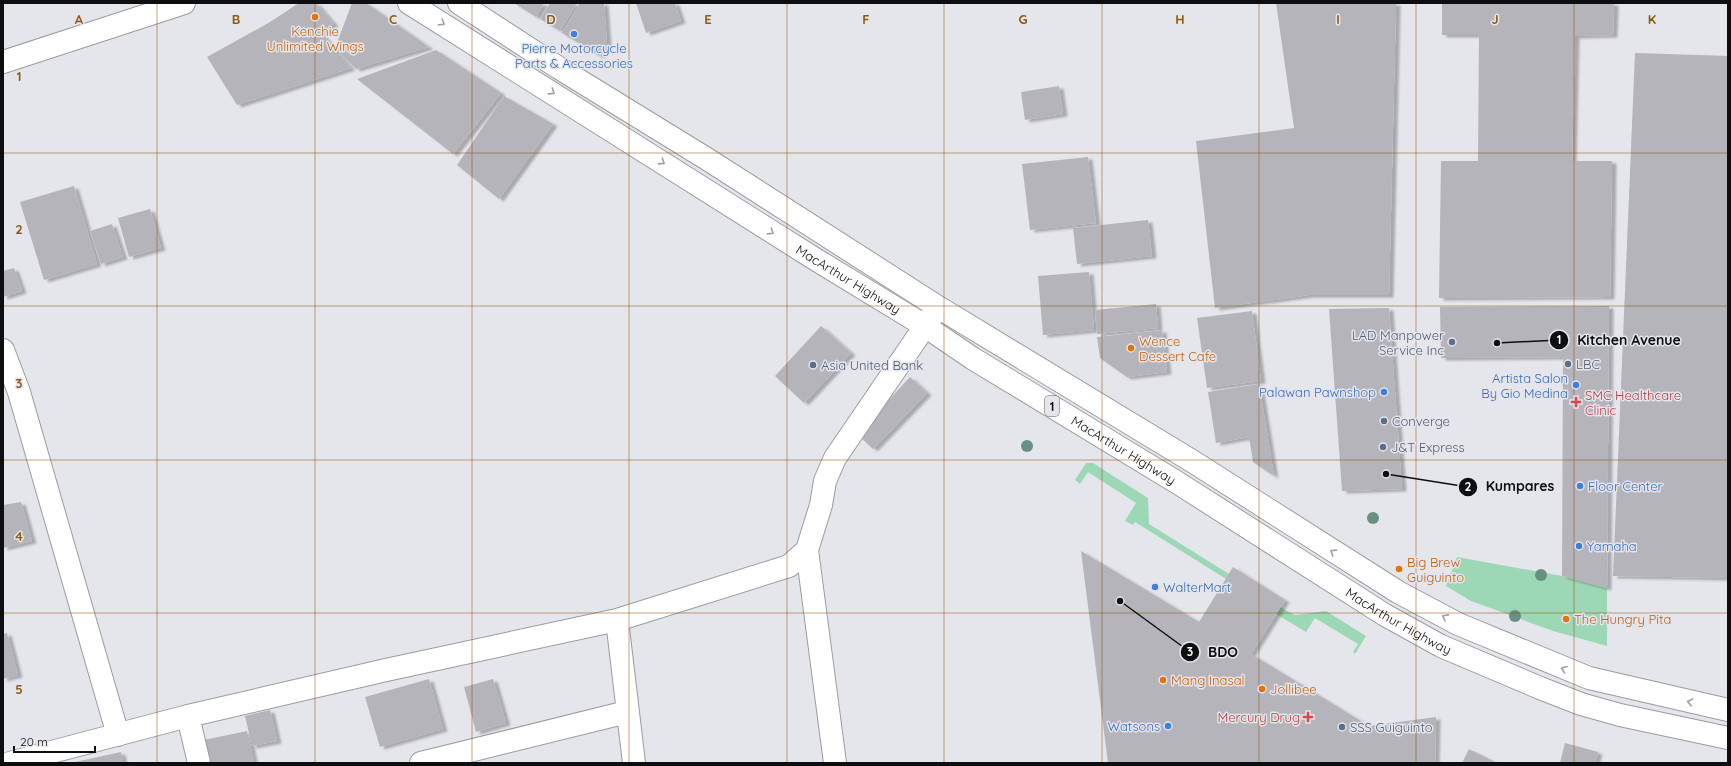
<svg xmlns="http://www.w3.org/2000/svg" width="1731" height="766" font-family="Quicksand,sans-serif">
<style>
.green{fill:#9dd8b6}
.building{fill:#b4b4ba;filter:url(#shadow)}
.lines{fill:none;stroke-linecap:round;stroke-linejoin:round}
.minor-casing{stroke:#9b9ca2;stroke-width:24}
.highway-casing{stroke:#9b9ca2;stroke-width:24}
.minor{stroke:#fff;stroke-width:22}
.highway{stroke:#fff;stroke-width:22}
.tree{fill:#679082}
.oneway{stroke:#9e9f9f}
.grid{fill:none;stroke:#915a10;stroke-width:1;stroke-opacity:0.55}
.food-dot{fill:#e8710a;stroke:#e5e6ec;stroke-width:1.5}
.shop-dot{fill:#3f7fe0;stroke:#e5e6ec;stroke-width:1.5}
.service-dot{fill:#5c6f8a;stroke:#e5e6ec;stroke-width:1.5}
.health-dot{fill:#e0444e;stroke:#e5e6ec;stroke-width:1.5}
.labels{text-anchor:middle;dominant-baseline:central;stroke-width:3;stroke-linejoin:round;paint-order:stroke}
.shield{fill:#e5e6ec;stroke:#4e4f52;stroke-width:1}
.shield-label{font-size:12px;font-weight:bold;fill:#0d0e10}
.food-label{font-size:13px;fill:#c56008;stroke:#e5e6ec;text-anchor:start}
.shop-label{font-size:13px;fill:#366cbe;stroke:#e5e6ec;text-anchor:end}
.street-label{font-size:13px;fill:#0d0e10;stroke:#e5e6ec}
.service-label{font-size:13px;fill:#4e5e75;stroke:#e5e6ec;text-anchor:start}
.health-label{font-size:13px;fill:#be3a42;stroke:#e5e6ec;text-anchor:start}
.grid-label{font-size:13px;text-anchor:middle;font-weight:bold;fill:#915a10;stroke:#e5e6ec;stroke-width:3;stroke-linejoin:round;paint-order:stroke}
.leader{fill:none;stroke:#0d0e10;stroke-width:1.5}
.callout-dot{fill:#0d0e10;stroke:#e5e6ec;stroke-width:1.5}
.mark-label{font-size:12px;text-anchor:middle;font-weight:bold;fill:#fff}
.callout-label{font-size:14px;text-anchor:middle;font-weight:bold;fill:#0d0e10;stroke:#e5e6ec;stroke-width:3;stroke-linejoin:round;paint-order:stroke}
</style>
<defs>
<filter id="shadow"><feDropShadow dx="4.5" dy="2.5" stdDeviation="1" flood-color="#0004"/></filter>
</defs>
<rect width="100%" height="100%" fill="#e5e6ec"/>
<!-- green -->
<path class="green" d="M1086 463H1093L1148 498 1149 524 1229 574 1226 579 1135 522 1133 525 1125 521 1136 503 1088 472 1080 484 1075 480Z
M1457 557 1562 576 1607 588V646L1553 631 1471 601 1446 586Z
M1280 607 1295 615 1326 611 1366 636 1355 654 1353 652 1358 644 1315 618 1306 632 1276 614Z"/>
<!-- building -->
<path class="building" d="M299 3H316L334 24 321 33 351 68 237 105 207 57 270 22Z
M352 3H366L429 47 356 69 335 48Z
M514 3H544L536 17Z
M550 3H577L560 31 540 19Z
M580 3H604L607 44 600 56 562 33Z
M636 3H675L681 21 646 33Z
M1276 3H1396L1389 295H1309L1215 308 1196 141 1294 128Z
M1442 3H1614L1613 35 1575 36 1572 161H1612L1610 297 1439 298 1441 161H1478L1479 35H1442Z
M436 50 501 93 453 154 357 79Z
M1635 53 1728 56V578L1613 576Z
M1059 86 1063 114 1025 120 1021 92Z
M504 96 553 124 499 199 457 165Z
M1088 157 1096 223 1030 230 1022 164Z
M74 186 97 264 44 280 20 202Z
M150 209 161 248 129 257 118 218Z
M1148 220 1152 256 1077 264 1073 228Z
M112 224 123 257 101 264 90 231Z
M14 268 22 291 3 297V271Z
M1089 272 1094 330 1043 335 1038 276Z
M1156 304 1158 328 1097 334 1095 310Z
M1609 306 1607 588 1562 576 1563 357 1441 358 1440 307Z
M1389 308 1402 489 1342 491 1329 309Z
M1252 311 1261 381 1207 388 1197 318Z
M821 326 851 353 804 403 775 376Z
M1162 330 1167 372 1127 377 1100 358 1097 337Z
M910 377 927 393 873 449 857 434Z
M1259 384 1274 476 1253 462 1249 437 1216 443 1208 392Z
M21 502 32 541 3 548V505Z
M1081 551 1199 622 1233 567 1285 600 1251 654 1369 726 1436 717 1435 763H1108Z
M7 633 18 675 3 679V634Z
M429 679 443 729 380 747 365 697Z
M493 679 506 723 476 732 464 687Z
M270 710 277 741 252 746 245 716Z
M247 731 254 763H209L204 740Z
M1565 743 1598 752 1595 763H1560Z
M1469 749 1497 763H1462Z
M121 752 123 763H75V762Z"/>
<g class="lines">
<!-- minor casing -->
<g class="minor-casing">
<path id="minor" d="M3 62 184 3
M3 350 19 392 118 735
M617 620 634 763
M188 716 199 763
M10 763 188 716 386 670 617 620 789 566 807 550
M421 763 627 712
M835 763 807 550 821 505 825 481 835 458 936 310"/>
</g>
<!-- highway casing -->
<g class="highway-casing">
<g id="highway">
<path id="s1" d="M409 3 815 259 925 326 972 358 1178 483 1385 615 1441 646 1540 688 1581 704 1620 715 1728 738"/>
<path d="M459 3 559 68 707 159 938 307 1192 461 1398 592 1458 624 1589 678 1728 710"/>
</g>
</g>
<!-- minor -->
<use href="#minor" class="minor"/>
<!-- highway -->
<use href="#highway" class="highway"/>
</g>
<!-- trees -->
<g class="tree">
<circle cx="1027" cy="446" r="6"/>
<circle cx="1373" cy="518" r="6"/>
<circle cx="1541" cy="575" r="6"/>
<circle cx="1515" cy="616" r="6"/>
</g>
<!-- one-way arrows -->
<defs><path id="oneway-chevron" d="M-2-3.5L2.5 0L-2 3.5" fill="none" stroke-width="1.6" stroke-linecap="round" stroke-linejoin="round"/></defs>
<g class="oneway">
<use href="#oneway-chevron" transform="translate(442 23) rotate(32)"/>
<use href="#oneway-chevron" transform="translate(552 92) rotate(33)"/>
<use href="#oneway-chevron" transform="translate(662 162) rotate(33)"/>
<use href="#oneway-chevron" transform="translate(771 232) rotate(32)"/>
<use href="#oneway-chevron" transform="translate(1333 552) rotate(-148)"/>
<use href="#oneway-chevron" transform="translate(1445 617) rotate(-152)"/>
<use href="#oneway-chevron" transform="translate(1564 669) rotate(-159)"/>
<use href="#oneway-chevron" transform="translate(1690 702) rotate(-167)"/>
</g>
<!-- grid -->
<path class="grid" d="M157 3V763M315 3V763M472 3V763M629 3V763M787 3V763M944 3V763M1102 3V763M1259 3V763M1416 3V763M1574 3V763M3 153H1728M3 306H1728M3 460H1728M3 613H1728"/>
<!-- markers -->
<g class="food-dot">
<circle cx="315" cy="17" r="4"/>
<circle cx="1131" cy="348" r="4"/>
<circle cx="1399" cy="569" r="4"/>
<circle cx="1566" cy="619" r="4"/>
<circle cx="1163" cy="680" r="4"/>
<circle cx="1262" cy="689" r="4"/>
</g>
<g class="shop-dot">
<circle cx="574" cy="34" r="4"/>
<circle cx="1576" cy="385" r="4"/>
<circle cx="1384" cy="392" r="4"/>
<circle cx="1580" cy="486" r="4"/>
<circle cx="1579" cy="546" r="4"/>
<circle cx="1155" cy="587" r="4"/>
<circle cx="1168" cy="726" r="4"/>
</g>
<g class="service-dot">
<circle cx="1452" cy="342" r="4"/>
<circle cx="1568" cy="364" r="4"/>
<circle cx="813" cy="365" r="4"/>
<circle cx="1384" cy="421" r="4"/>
<circle cx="1383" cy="447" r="4"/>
<circle cx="1342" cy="727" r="4"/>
</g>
<g class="health-dot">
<path d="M1574 396h4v4h4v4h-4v4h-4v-4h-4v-4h4z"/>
<path d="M1306 711h4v4h4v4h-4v4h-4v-4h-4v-4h4z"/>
</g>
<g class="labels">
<!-- shield labels -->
<rect class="shield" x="1045" y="396" width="14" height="20" rx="3"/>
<g class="shield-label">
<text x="1052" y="406">1</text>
</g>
<!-- food labels -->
<g class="food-label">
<text x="315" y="31" text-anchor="middle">Kenchie<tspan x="315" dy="15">Unlimited Wings</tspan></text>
<text x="1139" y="341">Wence<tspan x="1139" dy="15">Dessert Cafe</tspan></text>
<text x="1407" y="562">Big Brew<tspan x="1407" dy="15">Guiguinto</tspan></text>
<text x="1574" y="619">The Hungry Pita</text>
<text x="1171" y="680">Mang Inasal</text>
<text x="1270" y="689">Jollibee</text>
</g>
<!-- shop labels -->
<g class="shop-label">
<text x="574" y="48" text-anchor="middle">Pierre Motorcycle<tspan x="574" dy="15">Parts &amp; Accessories</tspan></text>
<text x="1568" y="378">Artista Salon<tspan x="1568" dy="15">By Gio Medina</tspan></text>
<text x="1376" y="392">Palawan Pawnshop</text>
<text x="1588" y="486" text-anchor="start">Floor Center</text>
<text x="1587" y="546" text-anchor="start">Yamaha</text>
<text x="1163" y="587" text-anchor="start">WalterMart</text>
<text x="1160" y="726">Watsons</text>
</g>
<!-- street labels -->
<g class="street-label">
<text stroke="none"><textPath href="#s1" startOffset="519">MacArthur Highway</textPath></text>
<text stroke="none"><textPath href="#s1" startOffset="843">MacArthur Highway</textPath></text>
<text stroke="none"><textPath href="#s1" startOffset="1167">MacArthur Highway</textPath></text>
</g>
<!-- service labels -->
<g class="service-label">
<text x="1444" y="335" text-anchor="end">LAD Manpower<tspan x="1444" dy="15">Service Inc</tspan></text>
<text x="1576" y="364">LBC</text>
<text x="821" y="365">Asia United Bank</text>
<text x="1392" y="421">Converge</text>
<text x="1391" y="447">J&amp;T Express</text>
<text x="1350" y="727">SSS Guiguinto</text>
</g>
<!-- health labels -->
<g class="health-label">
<text x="1585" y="395">SMC Healthcare<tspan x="1585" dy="15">Clinic</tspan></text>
<text x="1300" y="717" text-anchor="end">Mercury Drug</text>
</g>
</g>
<g class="grid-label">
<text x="79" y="24">A</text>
<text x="236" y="24">B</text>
<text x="393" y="24">C</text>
<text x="551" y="24">D</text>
<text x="708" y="24">E</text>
<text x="866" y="24">F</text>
<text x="1023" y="24">G</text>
<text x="1180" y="24">H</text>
<text x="1338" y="24">I</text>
<text x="1495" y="24">J</text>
<text x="1652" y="24">K</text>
<text x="19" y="81">1</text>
<text x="19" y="234">2</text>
<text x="19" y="388">3</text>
<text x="19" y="541">4</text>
<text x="19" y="694">5</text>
</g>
<!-- callouts -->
<path class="leader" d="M1497 343L1559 340M1386 474L1468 487M1120 601L1190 652"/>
<g class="callout-dot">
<circle cx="1497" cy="343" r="4"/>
<circle cx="1386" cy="474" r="4"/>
<circle cx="1120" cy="601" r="4"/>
<circle cx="1559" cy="340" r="10"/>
<circle cx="1468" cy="487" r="10"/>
<circle cx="1190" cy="652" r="10"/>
</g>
<g class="mark-label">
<text x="1559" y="344">1</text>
<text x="1468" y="491">2</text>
<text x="1190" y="656">3</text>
</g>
<g class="callout-label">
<text x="1629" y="345">Kitchen Avenue</text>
<text x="1520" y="491">Kumpares</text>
<text x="1223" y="657">BDO</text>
</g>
<!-- border -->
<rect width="1731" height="766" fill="none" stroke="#0d0e10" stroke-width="8"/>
<!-- scale -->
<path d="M14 746v6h81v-6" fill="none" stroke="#0d0e10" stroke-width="2"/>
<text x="20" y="746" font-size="12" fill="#0d0e10" stroke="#e5e6ec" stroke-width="3" paint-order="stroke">20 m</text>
</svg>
